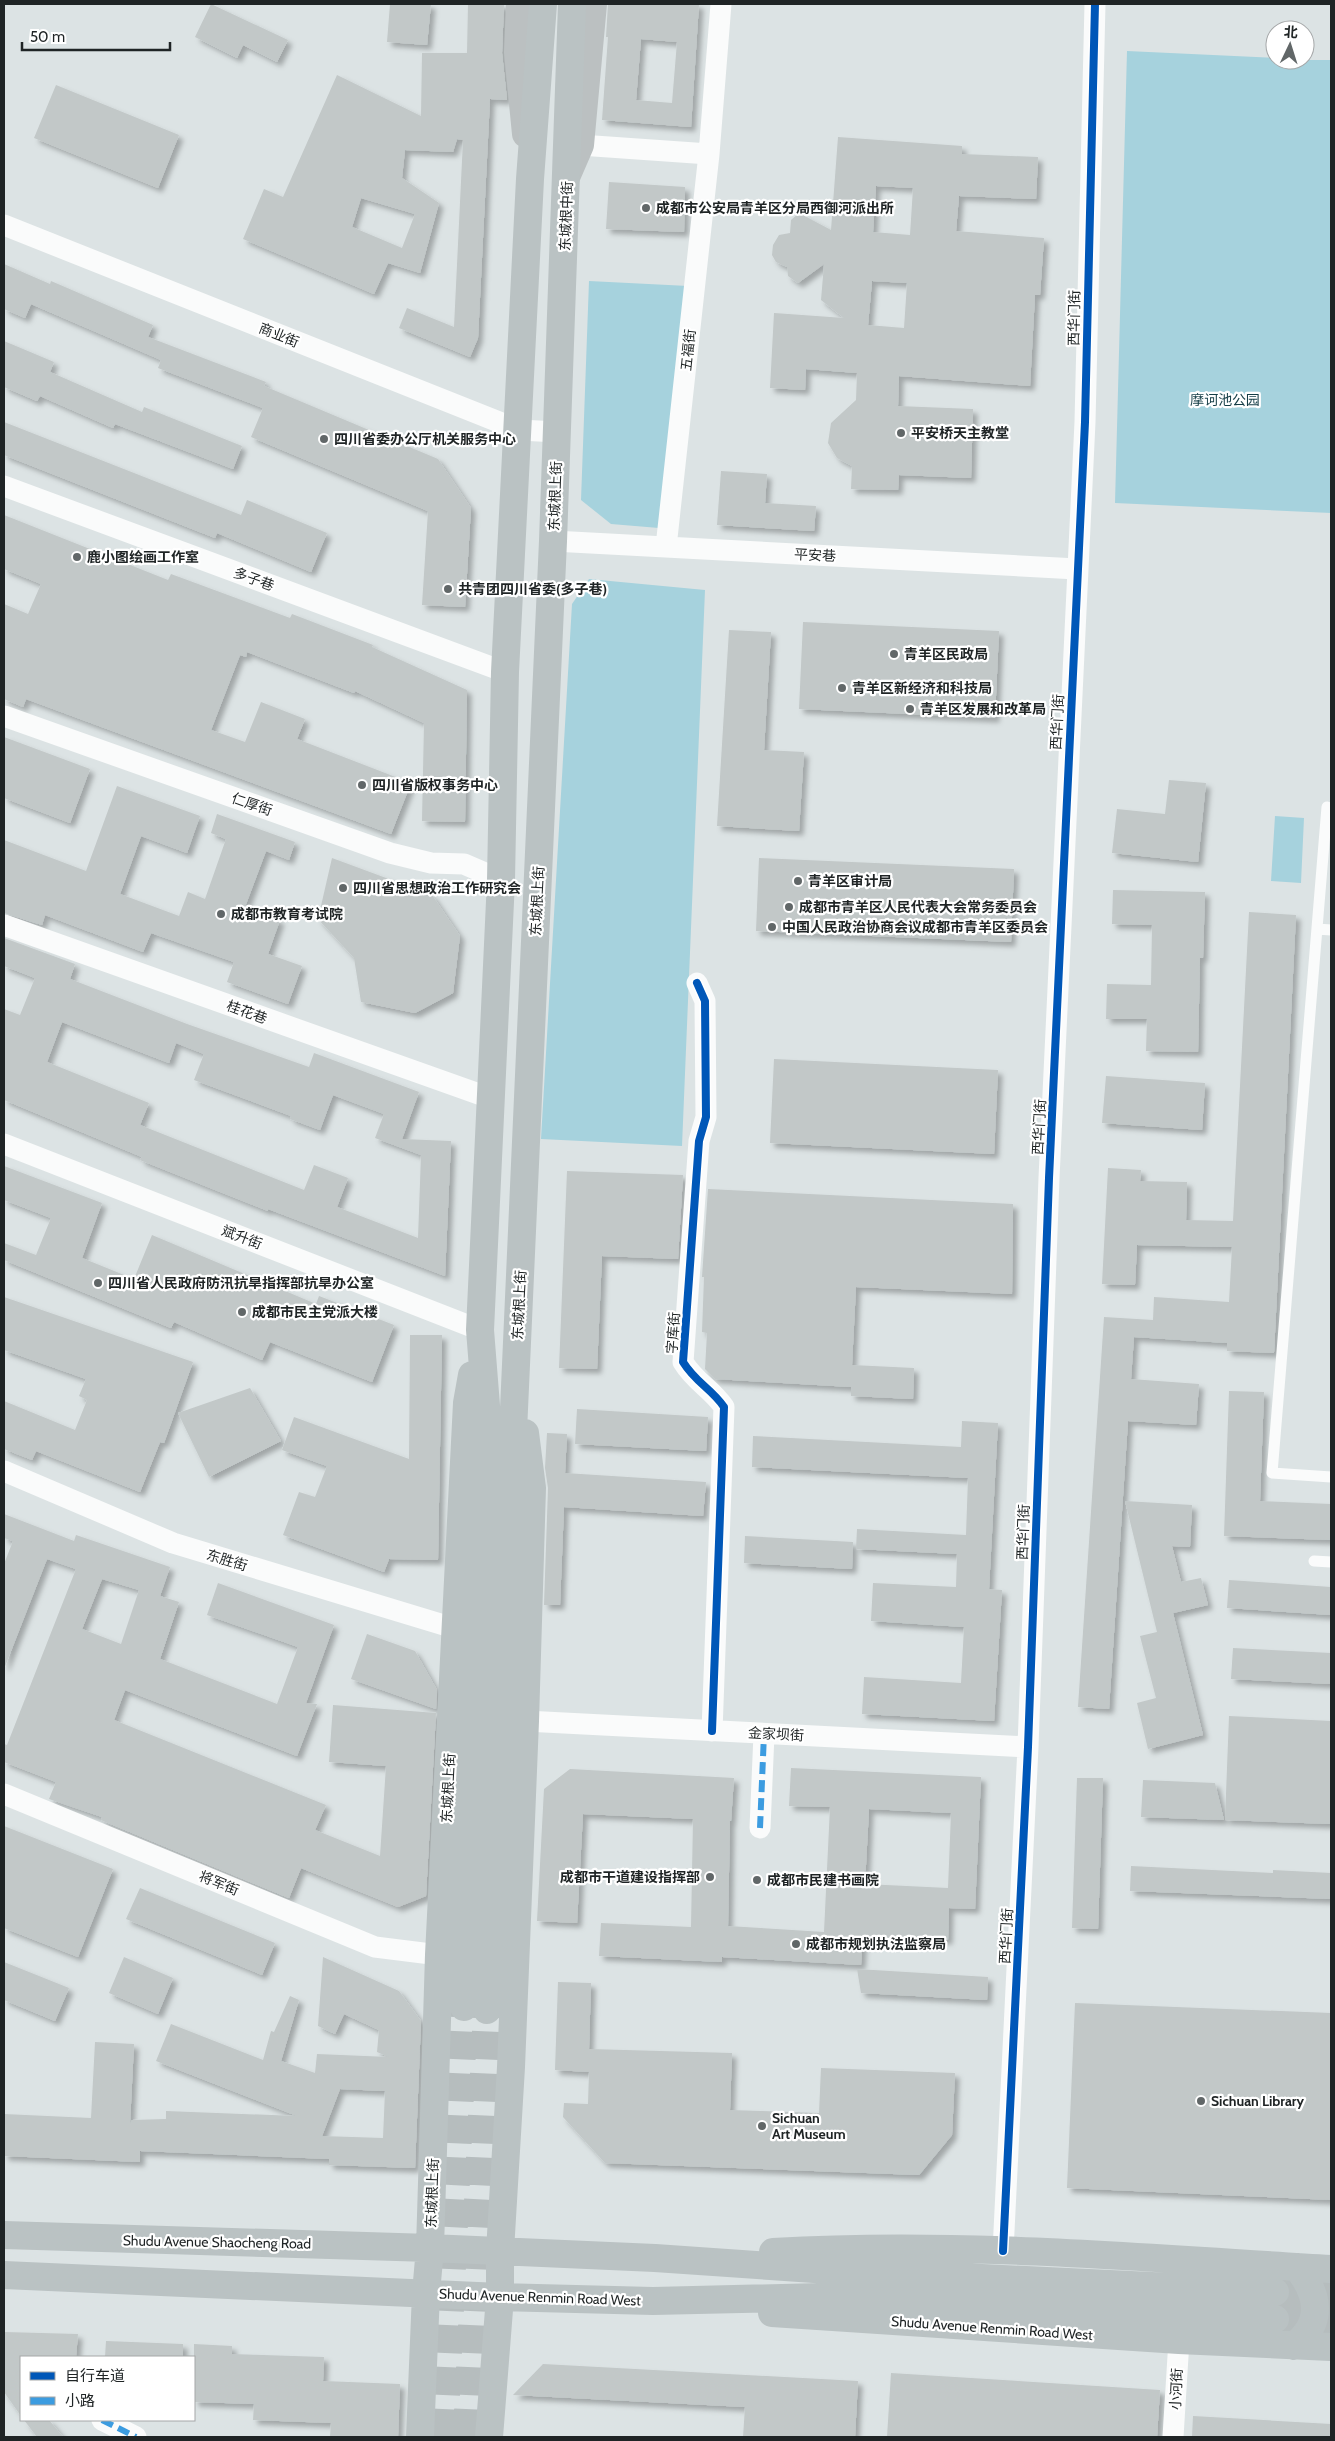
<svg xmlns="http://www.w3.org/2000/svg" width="1335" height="2441" font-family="Cabin,'Noto Sans SC',sans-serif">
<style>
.green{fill:#a6d2dd}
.building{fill:#c2c8c8;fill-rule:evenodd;filter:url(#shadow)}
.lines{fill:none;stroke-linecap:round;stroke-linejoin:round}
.primary-tunnel{stroke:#b6bdbe;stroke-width:28;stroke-dasharray:28 14;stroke-linecap:butt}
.lane{stroke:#fafbfb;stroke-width:11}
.street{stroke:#fafbfb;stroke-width:21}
.secondary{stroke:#bbc0c1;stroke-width:28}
.primary{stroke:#bac2c3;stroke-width:28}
.quiet{stroke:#3c9ce0;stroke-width:6;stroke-dasharray:12 6;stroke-linecap:butt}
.cycleway-casing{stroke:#fff;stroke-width:11}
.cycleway{stroke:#0057b8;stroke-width:8}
.poi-dot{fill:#616768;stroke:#fff;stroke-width:2}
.labels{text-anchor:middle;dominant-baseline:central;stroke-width:4.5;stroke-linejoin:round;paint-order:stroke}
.poi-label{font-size:14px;font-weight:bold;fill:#1f2425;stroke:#fff;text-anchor:start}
.street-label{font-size:14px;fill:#1f2425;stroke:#fff}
.park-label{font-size:14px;fill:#153d46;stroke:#fff}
</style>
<defs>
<filter id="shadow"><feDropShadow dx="4.5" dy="4.5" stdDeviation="2.5" flood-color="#0004"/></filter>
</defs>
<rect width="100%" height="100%" fill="#dce3e4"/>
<!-- green -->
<path class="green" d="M1127 51 1275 58V60H1331V513L1115 503Z
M589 281 688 286 659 528 611 524 581 500Z
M589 579 705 590 682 1146 541 1139 572 604Z
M1275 816 1304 818 1301 883 1271 881Z"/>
<!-- building -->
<path class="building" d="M211 4 288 40 277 62 243 45 237 58 195 37Z
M390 4H431L427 45 387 42Z
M468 4H504L502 53 507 100 490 99 478 338 470 357 399 328 407 308 454 327 463 140 457 139 453 152 405 150 402 178 439 203 420 273 388 263 374 294 243 239 264 189 283 197 337 75 421 116 422 53H467ZM361 198 415 214 402 248 352 227Z
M608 4H699L691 127 602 120 608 37H606ZM641 39 677 42 672 103 636 100Z
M56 85 179 135 158 188 34 138Z
M838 137 962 146V154L1038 157 1036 199 959 196 956 231 1044 238 1040 295H1035L1030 386 899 376 898 406 973 409 971 478 899 475 898 490 851 489 852 466 837 458 828 443 831 423 856 400 857 373 806 369 805 390 770 388 774 313 844 318 821 300 824 264 798 283 788 276 787 267 776 262 772 255 773 245 779 235 790 233 791 220 799 213 831 230ZM876 186 913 188 910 235 873 232ZM872 281 907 283 904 328 868 325Z
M609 182 685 187 684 232 606 229Z
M4 264 50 284 51 281 153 325 148 337 266 382 264 386 438 459 471 508 465 607 422 605 428 511 251 437 263 408 158 368 161 360 31 304 25 318 4 309Z
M4 341 54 362 50 372 142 412 144 407 242 446 233 469 115 424 113 428 40 396 37 401 4 387Z
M4 422 241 515 247 500 327 533 311 572 217 533 215 538 4 455Z
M721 471 767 474 765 503 816 506 814 531 717 525Z
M4 515 168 580 171 574 290 618 292 614 373 645 372 647 467 690 465 822 422 821 424 723 355 691 354 693 247 652 246 657 240 655 211 730 245 742 261 702 305 719 297 739 411 783 391 834 26 699 23 707 4 699V604L28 614 41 584 4 569Z
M803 622 999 631 995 718 799 709Z
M729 630 771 632 764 750 804 752 799 831 717 826Z
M4 737 90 769 70 823 4 798Z
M1169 780 1206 783 1198 862 1112 853 1117 809 1165 814Z
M117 786 200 816 187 853 141 836 120 894 179 916 188 892 205 899 226 839 211 833 217 814 295 842 289 860 266 851 245 907 280 920 268 954 302 966 288 1004 227 982 234 962 151 933 143 952 45 915 42 925 4 913V840L86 871Z
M332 858 432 895 460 936 453 993 415 1013 361 1002 354 958 318 919Z
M759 858 1014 869 1011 942 756 931Z
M1113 890 1205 892 1203 958H1200L1198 1052 1146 1051 1147 1019H1106L1107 984 1151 985 1152 925 1112 924Z
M1249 912 1296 915 1274 1353 1227 1351V1343L1134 1337 1131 1379 1199 1384 1196 1425 1128 1421 1109 1709 1078 1707 1104 1317 1153 1320 1154 1297 1229 1302 1232 1247 1137 1245 1135 1285 1102 1284 1108 1168 1141 1170 1140 1181 1187 1182 1186 1220 1233 1221Z
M4 938 75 964 70 979 187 1024 309 1067 314 1053 419 1092 402 1139 451 1141 445 1276 268 1209V1211L140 1160 142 1157 4 1100V1009L20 1015 35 978 4 966ZM62 1022 169 1063 176 1043 204 1054 194 1080 291 1116 290 1119 320 1130 333 1095 384 1114 375 1138 421 1155 418 1238 337 1207 348 1178 314 1165 304 1190 140 1125 149 1103 47 1062Z
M774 1059 998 1070 994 1154 770 1143Z
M1106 1076 1205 1083 1202 1130 1102 1123Z
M4 1166 102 1203 82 1258 134 1279 152 1235 316 1304 319 1296 394 1325 372 1382 270 1342 262 1360 174 1322 171 1328 4 1260V1243L36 1255 51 1218 4 1200Z
M567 1171 683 1175 678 1259 602 1256 597 1369 559 1368Z
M708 1189 1013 1204 1012 1294 856 1287 852 1365 914 1368 913 1399 851 1396V1387L715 1379 705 1369 707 1333 702 1332 704 1277H702Z
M4 1297 193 1362 164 1443 160 1442 140 1492 36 1451 32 1460 4 1449V1401L75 1430 87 1400 79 1396 86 1379 4 1350Z
M410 1335H442L438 1560 389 1559 384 1572 283 1535 299 1492 315 1497 327 1466 282 1450 294 1417 409 1459Z
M250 1388 281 1441 209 1477 178 1413Z
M1229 1391 1264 1392 1260 1501 1331 1504V1540L1224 1536Z
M577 1409 708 1417 706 1451 575 1444Z
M962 1421 998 1423 989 1589 1002 1590 994 1721 862 1714 864 1677 961 1683 964 1627 871 1621 873 1583 956 1587 957 1554 856 1549 857 1529 966 1535 968 1478 752 1467 753 1436 961 1447Z
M547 1433 567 1434 565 1473 706 1482 703 1516 564 1507 560 1605H544L548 1488 545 1468Z
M1125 1501 1192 1505 1190 1547 1172 1546 1181 1582 1201 1578 1208 1605 1173 1613 1203 1735 1148 1749 1137 1703 1156 1698 1140 1636 1157 1632Z
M4 1514 74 1541 76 1535 170 1567 160 1596 179 1602 160 1659 277 1704 298 1647 207 1615 218 1583 334 1625 306 1703 317 1704 297 1756 125 1690 114 1720 326 1805 315 1830 380 1856 386 1766 329 1762 333 1705 436 1713 426 1896 398 1907 301 1868 289 1898 101 1820 102 1817 49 1799 56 1782 4 1762V1744L7 1745 76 1569 47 1559 4 1669V1564L13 1541 4 1538ZM102 1579 139 1590 121 1644 82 1629Z
M745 1536 853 1542 852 1569 744 1563Z
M1229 1580 1331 1587V1615L1227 1608Z
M367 1634 415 1651 437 1690 436 1709 351 1679Z
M1233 1648 1331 1653V1684L1231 1679Z
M1229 1716 1331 1721V1824L1225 1820Z
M791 1768 981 1777 975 1909 949 1908 948 1940 863 1937 861 1965 722 1957V1962L599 1956 601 1923 691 1927 693 1819 583 1814 577 1923 537 1921 544 1789 570 1769 734 1778 731 1821H730L728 1926 824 1932 830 1807 789 1806ZM869 1809 951 1813 948 1888 865 1884Z
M1077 1778H1103L1098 1929 1072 1928Z
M1143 1780 1215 1783 1224 1820 1141 1817Z
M4 1826 113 1869 78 1957 4 1928Z
M1131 1866 1273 1873V1870L1331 1873V1899L1130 1891Z
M140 1888 275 1943 262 1975 126 1919Z
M124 1957 173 1978 158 2014 109 1993Z
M323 1957 399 1991 421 2021 415 2168 329 2165V2159L140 2151V2162L4 2156V2114L91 2118 95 2042 134 2044 130 2124 132 2120 166 2119V2111L297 2116 156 2061 171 2024 263 2060 271 2031 274 2032 290 1996 299 2000 281 2061 315 2073 317 2054 389 2057 377 2052 379 2030 344 2014 335 2034 318 2026ZM340 2089 385 2091 383 2138 322 2136Z
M4 1962 69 1988 55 2021 4 2000Z
M857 1969 988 1977 987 2000 861 1993Z
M558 1982 591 1983 589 2049 732 2053 730 2110 819 2113 821 2068 955 2073 952 2135 919 2175 605 2163 563 2117 564 2103 588 2104 589 2072 555 2070Z
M1075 2003 1331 2013V2200L1067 2188Z
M4 2332 78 2334 76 2357H21V2416L4 2392Z
M106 2341 183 2344V2357H105Z
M194 2344 232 2346V2354L324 2357 323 2381 400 2384 398 2437H330L331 2423 253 2420 254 2404 194 2402Z
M543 2364 858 2381 855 2437H743L745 2407 513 2395Z
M891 2373 1160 2390 1157 2437H887Z
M1193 2416 1331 2424V2437H1192Z
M24 2420H49L63 2437H37Z"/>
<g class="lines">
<!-- primary-tunnel -->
<path class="primary-tunnel" d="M1275 2292 1331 2295
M1275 2319 1331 2322
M444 2437 464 2007
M467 2437 487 2010"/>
<!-- lane -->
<path class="lane" d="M1327 807 1272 1473 1331 1477
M1317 929 1331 930
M1314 1561 1331 1562"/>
<!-- street -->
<path class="street" d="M580 145 709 154
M4 225 519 430 558 432
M4 486 505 672
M553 541 1077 569
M666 547 709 154 721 4
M4 716 390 853 431 863 464 864 501 880
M4 925 490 1098
M697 983 705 1001 706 1117 699 1141 683 1362C696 1383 711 1388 724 1407L712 1731
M4 1144 480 1330
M4 1471 173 1543 457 1629
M525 1721 1028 1747
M4 1794 375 1947 439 1955
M760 1828 764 1734
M1003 2251 1028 1747 1049 1178 1085 422 1095 4
M102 2420 136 2437
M1173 2437 1179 2340"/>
<!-- secondary -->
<path class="secondary" d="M520 4 518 52 526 134
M567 175 580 145 593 4"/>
<!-- primary -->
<path class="primary" d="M464 2007 487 1418 480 1330 501 880 505 672 530 179 543 4
M487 2010 553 541 572 4
M4 2235 430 2248 655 2258 858 2272 1275 2292
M773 2252C959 2241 1146 2258 1331 2269
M4 2275 500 2297 653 2301 822 2297 1275 2319
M772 2313 1179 2340 1331 2347
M1294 2346C1324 2322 1319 2295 1297 2267
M420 2437 426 2293 430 2248 439 1955 467 1403 472 1375
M489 2437 500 2297V2251L511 2067 525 1721 532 1488 525 1433"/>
<!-- quiet -->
<path class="quiet" d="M760 1828 764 1734
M102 2420 136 2437"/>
<!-- cycleway casing -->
<g class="cycleway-casing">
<path id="cycleway" d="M697 983 705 1001 706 1117 699 1141 683 1362C696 1383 711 1388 724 1407L712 1731
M1003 2251 1028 1747 1049 1178 1085 422 1095 4"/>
</g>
<!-- cycleway -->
<use href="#cycleway" class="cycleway"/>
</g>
<!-- markers -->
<g class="poi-dot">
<circle cx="646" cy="208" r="5"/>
<circle cx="901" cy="433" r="5"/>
<circle cx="324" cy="439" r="5"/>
<circle cx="77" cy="557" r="5"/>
<circle cx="448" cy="589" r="5"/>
<circle cx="894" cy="654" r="5"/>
<circle cx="842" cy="688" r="5"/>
<circle cx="910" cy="709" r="5"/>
<circle cx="362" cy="785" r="5"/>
<circle cx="798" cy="881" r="5"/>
<circle cx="343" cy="888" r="5"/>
<circle cx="789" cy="907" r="5"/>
<circle cx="221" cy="914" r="5"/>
<circle cx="772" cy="927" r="5"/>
<circle cx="98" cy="1283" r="5"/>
<circle cx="242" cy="1312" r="5"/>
<circle cx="710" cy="1877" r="5"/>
<circle cx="757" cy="1880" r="5"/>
<circle cx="796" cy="1944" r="5"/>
<circle cx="1201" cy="2101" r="5"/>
<circle cx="762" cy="2126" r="5"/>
</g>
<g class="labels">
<!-- poi labels -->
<g class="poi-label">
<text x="656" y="208">成都市公安局青羊区分局西御河派出所</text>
<text x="911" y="433">平安桥天主教堂</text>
<text x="334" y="439">四川省委办公厅机关服务中心</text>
<text x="87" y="557">鹿小图绘画工作室</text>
<text x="458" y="589">共青团四川省委(多子巷)</text>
<text x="904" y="654">青羊区民政局</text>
<text x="852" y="688">青羊区新经济和科技局</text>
<text x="920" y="709">青羊区发展和改革局</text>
<text x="372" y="785">四川省版权事务中心</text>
<text x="808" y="881">青羊区审计局</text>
<text x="353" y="888">四川省思想政治工作研究会</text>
<text x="799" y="907">成都市青羊区人民代表大会常务委员会</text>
<text x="231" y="914">成都市教育考试院</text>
<text x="782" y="927">中国人民政治协商会议成都市青羊区委员会</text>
<text x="108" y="1283">四川省人民政府防汛抗旱指挥部抗旱办公室</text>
<text x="252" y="1312">成都市民主党派大楼</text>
<text x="700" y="1877" text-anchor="end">成都市干道建设指挥部</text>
<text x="767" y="1880">成都市民建书画院</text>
<text x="806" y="1944">成都市规划执法监察局</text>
<text x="1211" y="2101">Sichuan Library</text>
<text x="772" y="2118">Sichuan<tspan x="772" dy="16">Art Museum</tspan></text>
</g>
<!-- street labels -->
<g class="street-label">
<text transform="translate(566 216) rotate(-88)">东城根中街</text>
<text transform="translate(1074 318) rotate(-89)">西华门街</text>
<text transform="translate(279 335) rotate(22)">商业街</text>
<text transform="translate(688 350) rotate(-84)">五福街</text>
<text transform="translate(555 496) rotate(-88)">东城根上街</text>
<text transform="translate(815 555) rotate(3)">平安巷</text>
<text transform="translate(254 579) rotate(20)">多子巷</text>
<text transform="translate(1057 722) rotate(-87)">西华门街</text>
<text transform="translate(252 804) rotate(19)">仁厚街</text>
<text transform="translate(537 901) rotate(-87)">东城根上街</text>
<text transform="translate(247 1012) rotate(20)">桂花巷</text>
<text transform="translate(1039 1127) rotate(-87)">西华门街</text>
<text transform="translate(242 1237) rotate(21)">斌升街</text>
<text transform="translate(519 1305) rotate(-87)">东城根上街</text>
<text transform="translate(673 1333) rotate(-86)">字库街</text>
<text transform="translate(1023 1532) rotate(-88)">西华门街</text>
<text transform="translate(227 1560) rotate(17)">东胜街</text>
<text transform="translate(776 1734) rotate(3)">金家坝街</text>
<text transform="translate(448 1788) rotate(-87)">东城根上街</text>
<text transform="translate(219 1883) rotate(22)">将军街</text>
<text transform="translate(1006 1936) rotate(-87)">西华门街</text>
<text transform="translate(432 2193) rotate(-88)">东城根上街</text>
<text transform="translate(217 2242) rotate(1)">Shudu Avenue Shaocheng Road</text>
<text transform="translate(540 2297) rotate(2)">Shudu Avenue Renmin Road West</text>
<text transform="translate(992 2328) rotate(4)">Shudu Avenue Renmin Road West</text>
<text transform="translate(1176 2389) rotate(-87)">小河街</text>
</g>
<!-- park labels -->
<g class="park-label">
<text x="1225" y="400">摩诃池公园</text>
</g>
</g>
<!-- border -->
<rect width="1335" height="2441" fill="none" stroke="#1f2425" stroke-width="10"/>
<!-- legend -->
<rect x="20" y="2356" width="175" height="65" fill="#ffffff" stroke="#a5a7a8"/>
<rect x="30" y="2372" width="25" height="8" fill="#0057b8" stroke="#a5a7a8"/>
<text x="65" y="2381" font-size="15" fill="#1f2425">自行车道</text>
<rect x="30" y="2397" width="25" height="8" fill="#3c9ce0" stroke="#a5a7a8"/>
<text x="65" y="2406" font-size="15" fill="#1f2425">小路</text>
<!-- north arrow -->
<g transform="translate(1290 45) rotate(4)"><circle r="24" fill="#ffffff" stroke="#a5a7a8"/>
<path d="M0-4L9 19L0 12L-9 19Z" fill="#616768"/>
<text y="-8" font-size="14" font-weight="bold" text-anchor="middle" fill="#1f2425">北</text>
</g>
<!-- scale -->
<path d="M22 42v8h148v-8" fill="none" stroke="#1f2425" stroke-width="2.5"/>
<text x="30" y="42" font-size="15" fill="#1f2425" stroke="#ffffff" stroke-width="4" paint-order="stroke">50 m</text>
</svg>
